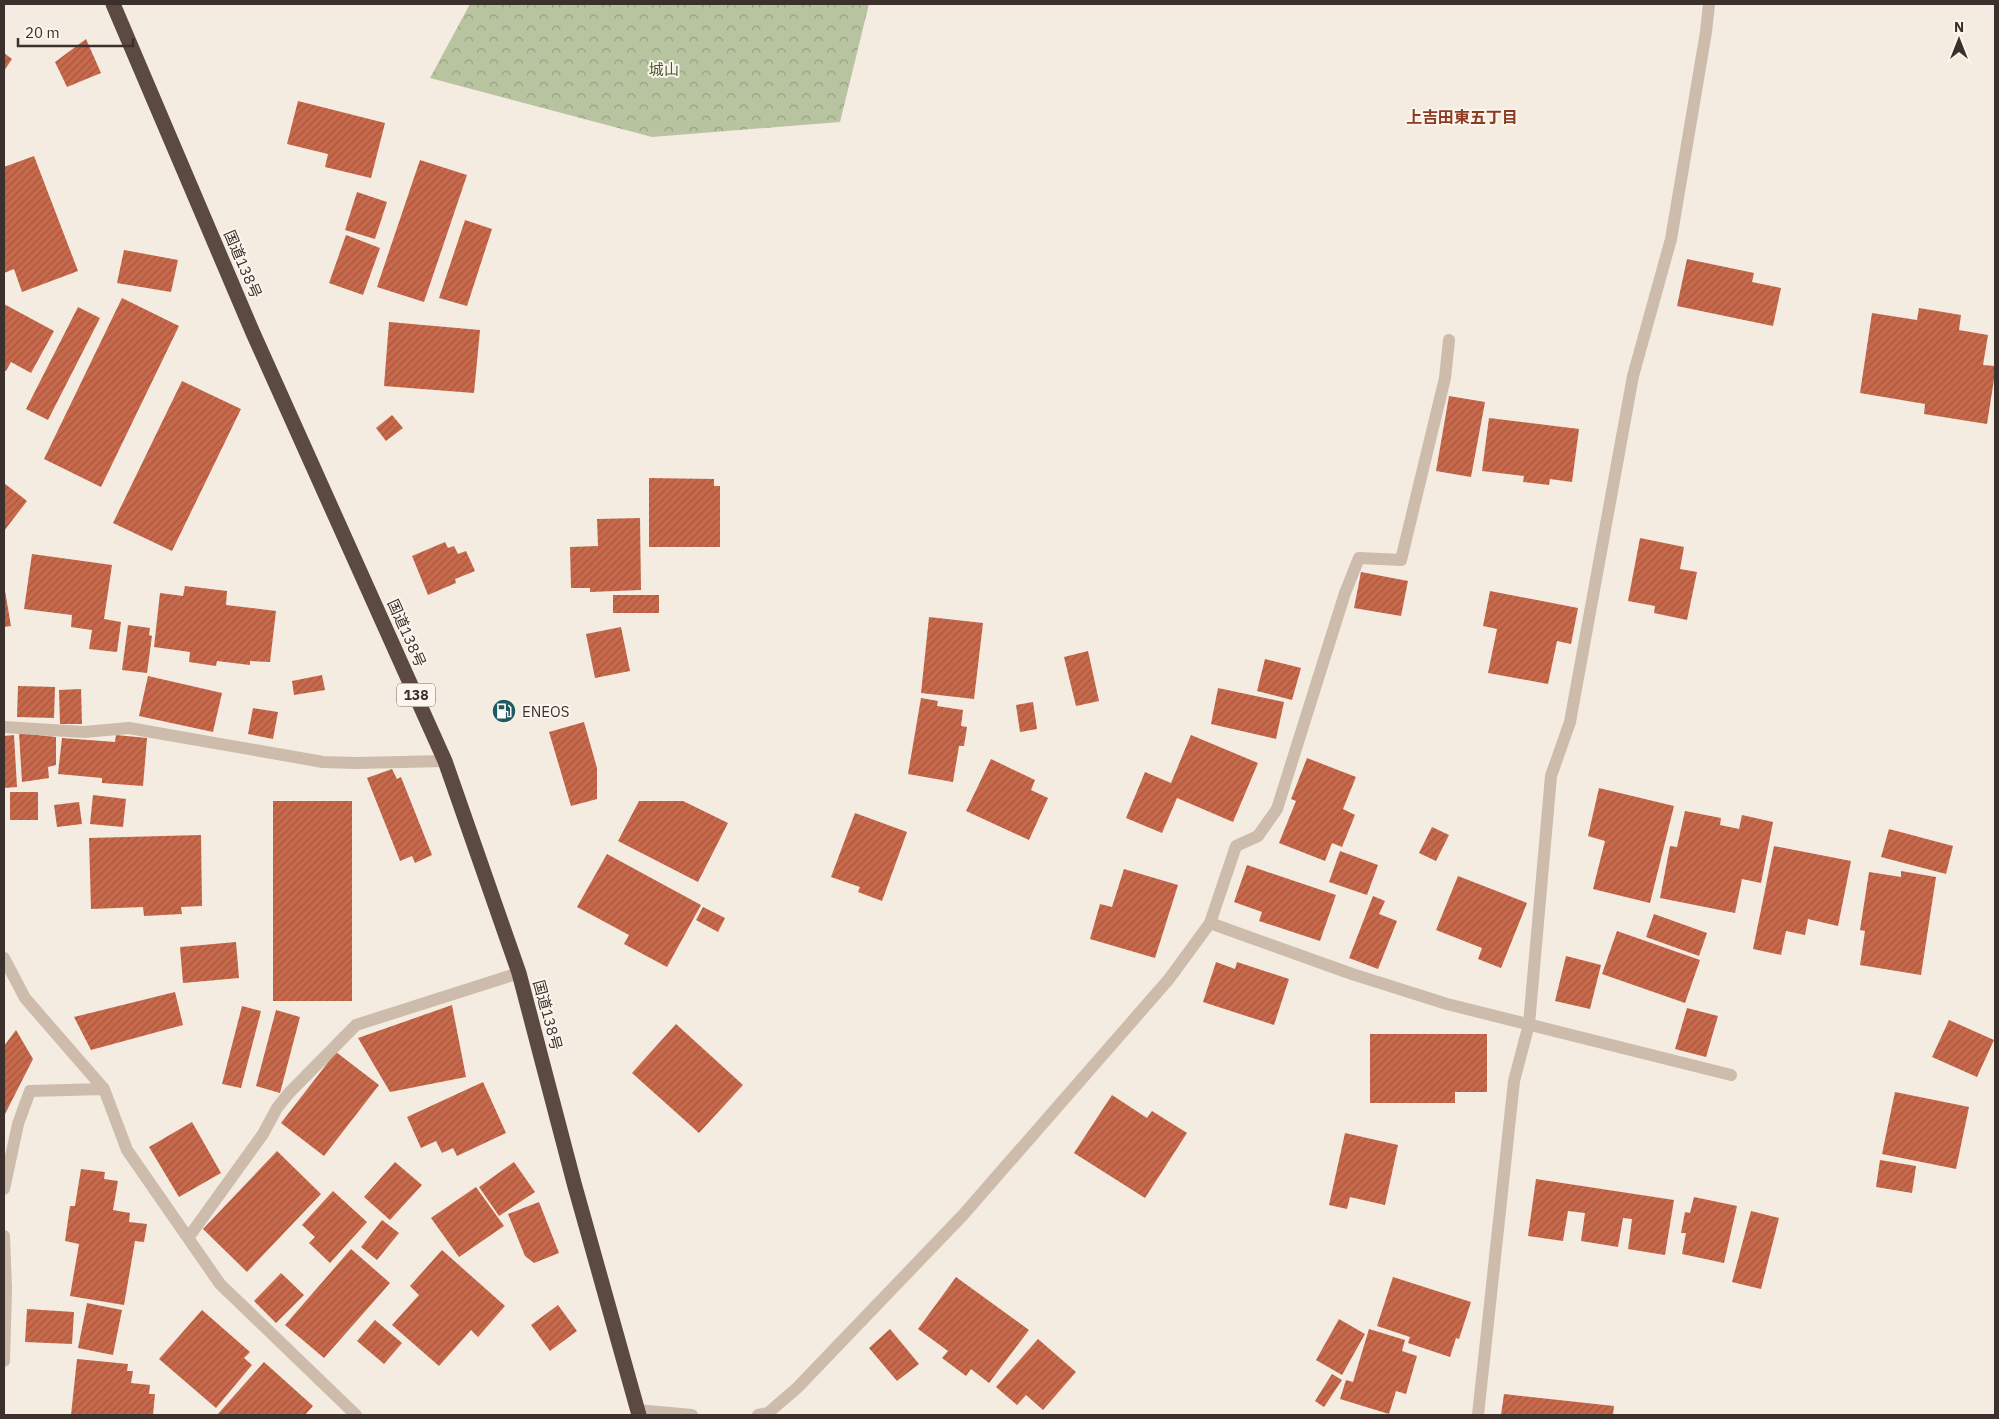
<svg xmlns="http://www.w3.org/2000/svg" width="1999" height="1419" font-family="'IBM Plex Sans','Noto Sans JP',sans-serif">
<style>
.forest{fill:url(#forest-crowns)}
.building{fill:url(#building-hatch)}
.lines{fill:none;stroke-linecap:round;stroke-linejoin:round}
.street{stroke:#cdbbac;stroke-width:12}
.highway{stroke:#5c4a42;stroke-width:15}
.labels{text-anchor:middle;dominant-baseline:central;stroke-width:4;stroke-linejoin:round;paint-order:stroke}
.shield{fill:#fbf5ee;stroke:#756b66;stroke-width:1}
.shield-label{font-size:14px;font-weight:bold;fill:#3b302b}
.park-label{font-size:15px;fill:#4a5a2e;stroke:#fbf5ee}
.street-label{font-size:15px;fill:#3b302b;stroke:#fbf5ee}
.poi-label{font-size:15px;fill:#3b302b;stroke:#fbf5ee;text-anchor:start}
.neighbourhood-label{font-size:16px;font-weight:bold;fill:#8c3b22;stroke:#fbf5ee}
</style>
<defs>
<pattern id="forest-crowns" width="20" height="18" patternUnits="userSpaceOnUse" patternTransform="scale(1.25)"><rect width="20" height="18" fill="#b8c4a0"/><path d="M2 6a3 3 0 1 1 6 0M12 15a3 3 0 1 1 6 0" fill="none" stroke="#97a083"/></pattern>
<pattern id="building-hatch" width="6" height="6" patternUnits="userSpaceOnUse" patternTransform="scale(1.25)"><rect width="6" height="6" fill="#c8694b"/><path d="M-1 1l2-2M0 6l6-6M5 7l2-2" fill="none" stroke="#a4573f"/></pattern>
</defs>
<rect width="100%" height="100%" fill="#f4ebe1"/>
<!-- forest -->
<path class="forest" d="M470 4H869L840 122 652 137 430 78Z"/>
<!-- building -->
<path class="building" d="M86 39 101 73 67 87 55 62Z
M4 53 12 59 4 71Z
M298 101 385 123 371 178 325 167 328 154 287 144Z
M34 156 78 271 22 292 14 269 4 273V167Z
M420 160 467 175 424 302 377 287Z
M357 192 387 202 375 239 345 230Z
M465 220 492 229 467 306 439 298Z
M346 235 380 248 363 295 329 283Z
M124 250 178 260 171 292 117 283Z
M1687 259 1754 273 1752 282 1781 288 1773 326 1677 306Z
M122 298 179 326 101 487 44 459Z
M4 304 54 331 31 373 11 362 6 371 4 370Z
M78 307 100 318 48 420 26 409Z
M1919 308 1961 315 1959 330 1988 335 1983 365 1995 366V373L1987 424 1924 414 1925 404 1860 393 1872 313 1917 320Z
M389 322 480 330 474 393 384 386Z
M182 381 241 409 172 551 113 523Z
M1449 396 1485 402 1471 477 1436 471Z
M392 415 403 428 386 441 376 428Z
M1489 418 1579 429 1572 482 1550 479 1549 485 1523 482 1524 476 1482 471Z
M649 478 714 479V486H720V547H649Z
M4 483 27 501 4 531Z
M640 518 641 590 590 592V588H571L570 547 598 546 597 519Z
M1640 538 1684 547 1680 569 1697 572 1687 620 1654 613 1655 606 1628 601Z
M445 542 448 548 454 546 458 554 466 551 475 571 455 579 456 583 428 595 412 556Z
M32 554 112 565 104 619 121 622 117 652 89 649 92 630 71 627 72 615 24 609Z
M1361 572 1408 581 1401 616 1354 608Z
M4 585 11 626 4 627Z
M185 586 227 591 226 605 276 611 270 662 250 661V665L217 661 216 666 189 662 190 652 154 647 160 593 183 596Z
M1490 591 1578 608 1571 644 1557 641 1548 684 1488 673 1497 629 1483 626Z
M613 595H659V613H613Z
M929 617 983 623 974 699 921 693Z
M128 625 150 628 149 635 152 636 147 673 122 670Z
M621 627 630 671 595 678 586 634Z
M1088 651 1099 701 1076 706 1064 657Z
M1265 659 1301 668 1292 700 1257 691Z
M322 675 325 690 294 695 292 681Z
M148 676 222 693 213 732 139 716Z
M18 686 55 687 54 718 17 717Z
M1218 688 1284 702 1276 739 1211 724Z
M81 689 82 724H60L59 690Z
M921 698 938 701 937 706 963 710 961 726 967 727 964 746H959L953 782 908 774Z
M1033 702 1037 729 1020 732 1016 705Z
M253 708 278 712 273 739 248 734Z
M584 722 597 768V799L571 806 549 732Z
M19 733 56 737V765L48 767 49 778 22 782Z
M14 735 17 787 4 788V736Z
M116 735 147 738 143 786 102 783V778L58 774 62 738 115 742Z
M1191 735 1258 763 1233 822 1177 798 1162 833 1126 818 1145 772 1171 783Z
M1307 758 1356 777 1343 809 1355 815 1342 847 1332 843 1325 861 1279 843 1296 801 1291 799Z
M991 759 1035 780 1031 790 1048 798 1029 840 966 811Z
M392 769 397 779 401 777 432 855 415 863 412 856 400 861 367 778Z
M1599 788 1674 806 1650 903 1593 889 1605 841 1588 836Z
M10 792H38V820H10Z
M93 795 126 799 123 827 90 824Z
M273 801H352V1001H273Z
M639 801H683L728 823 698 882 618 841Z
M79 802 82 824 57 827 54 805Z
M1685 811 1721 818 1720 825 1739 829 1742 815 1773 822 1761 883 1742 879 1735 913 1660 898 1670 846 1677 847Z
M855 813 907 832 882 901 858 892 860 887 831 877Z
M1432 827 1449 835 1436 861 1419 853Z
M1889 829 1953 846 1946 874 1881 857Z
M201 835 202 906 181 907 182 914 144 916 143 907 91 909 89 838Z
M1774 846 1851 861 1838 926 1808 919 1805 935 1786 931 1781 955 1753 949Z
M1340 851 1378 865 1367 895 1329 882Z
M607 854 701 905 667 967 624 944 629 935 577 907Z
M1247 865 1336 895 1320 941 1259 921 1262 912 1234 902Z
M1124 869 1178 885 1155 958 1090 939 1100 904 1112 907Z
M1901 871 1936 877 1921 975 1860 965 1865 931 1860 930 1869 872 1901 877Z
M1458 876 1527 903 1501 968 1478 959 1482 948 1436 930Z
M1373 896 1385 901 1379 914 1397 921 1378 969 1349 958Z
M703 907 725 918 718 932 696 920Z
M1654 914 1707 933 1699 956 1646 937Z
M1617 931 1700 960 1685 1003 1602 974Z
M236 942 239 978 183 983 180 947Z
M1566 956 1601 965 1590 1009 1555 1001Z
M1216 962 1235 969 1237 962 1289 979 1274 1025 1203 1002Z
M175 992 183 1025 91 1050 74 1017Z
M452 1005 466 1077 390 1092 358 1038Z
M242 1006 261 1011 241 1088 222 1084Z
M1687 1008 1718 1016 1706 1057 1675 1049Z
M276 1010 300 1017 280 1093 256 1086Z
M1949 1020 1994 1040 1977 1077 1932 1057Z
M676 1024 743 1085 699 1133 632 1073Z
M16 1030 33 1059 4 1116V1046Z
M1370 1034H1487V1092H1455V1103H1370Z
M336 1052 379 1085 324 1156 281 1123Z
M483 1082 506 1133 457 1156 453 1148 442 1153 436 1141 421 1148 407 1117Z
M1895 1092 1969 1107 1956 1169 1882 1154Z
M1112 1095 1147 1118 1152 1111 1187 1133 1145 1198 1074 1153Z
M192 1122 221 1173 179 1197 149 1147Z
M1345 1133 1398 1145 1385 1205 1350 1197 1347 1209 1329 1205Z
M277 1151 321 1194 247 1272 203 1229Z
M1880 1160 1916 1166 1912 1193 1876 1187Z
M395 1162 422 1185 390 1220 364 1197Z
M514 1162 535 1192 499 1216 479 1187Z
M81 1169 105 1172 104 1179 118 1181 113 1210 130 1213 129 1222 147 1224 144 1242 135 1241 124 1305 70 1296 79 1244 65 1241 70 1206H75Z
M1536 1179 1674 1200 1665 1255 1628 1249 1632 1219 1623 1218 1618 1247 1581 1241 1585 1213 1568 1211 1563 1241 1528 1236Z
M476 1187 504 1226 459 1257 431 1218Z
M333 1191 367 1222 330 1263 309 1243 315 1237 302 1225Z
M1694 1197 1737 1206 1724 1263 1682 1254 1686 1233H1681L1685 1212 1690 1213Z
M539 1202 559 1253 534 1263 525 1256 508 1214Z
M1751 1211 1779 1218 1761 1289 1732 1282Z
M382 1220 399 1233 377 1260 361 1247Z
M351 1249 390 1283 324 1358 285 1325Z
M442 1250 505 1306 478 1337 471 1330 439 1366 392 1325 419 1295 410 1286Z
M281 1273 304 1295 276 1323 254 1301Z
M956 1277 1029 1330 989 1383 971 1369 966 1376 942 1358 948 1351 918 1329Z
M1393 1277 1471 1302 1459 1339 1456 1338 1450 1357 1408 1343 1410 1337 1377 1326Z
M87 1303 122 1310 113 1355 78 1348Z
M558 1305 577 1331 550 1351 531 1325Z
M27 1309 74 1312 72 1344 25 1342Z
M202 1310 250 1352 244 1358 252 1365 216 1408 159 1359Z
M1339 1319 1365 1334 1342 1375 1316 1360Z
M375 1320 402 1343 384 1364 357 1341Z
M890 1329 919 1364 897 1381 869 1348Z
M1369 1329 1405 1340 1402 1351 1417 1356 1406 1394 1396 1391 1389 1414 1340 1399 1346 1380 1353 1382Z
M1038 1339 1076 1372 1043 1410 1026 1395 1017 1405 996 1387Z
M77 1359 128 1364 127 1371H133L131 1383 150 1385 149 1394H155L153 1415H71Z
M264 1362 313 1406 305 1415H217Z
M1332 1374 1342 1380 1324 1407 1315 1401Z
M1504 1394 1614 1406 1613 1415H1501Z"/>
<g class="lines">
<!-- street -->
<path class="street" d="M4 727 84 732 129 728 323 762 357 763 445 761
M1210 923 1352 974 1447 1004 1731 1075
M4 958 25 998 104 1089 127 1150 220 1284 356 1415
M4 1189 18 1124 30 1091 104 1089
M4 1236 6 1289 4 1361
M188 1238 263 1134 277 1108 289 1093 356 1025 519 973
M637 1410 692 1415
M758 1415 768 1413 797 1388 963 1215 1169 979 1210 923 1236 846 1258 836 1277 809 1345 593 1359 558 1401 560 1445 378 1449 340
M1478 1415 1514 1081 1529 1024 1551 776 1570 722 1633 376 1671 239 1706 32 1709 4"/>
<!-- highway -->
<path class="highway" d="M113 4 253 333 445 761 519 973 574 1183 639 1415"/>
</g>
<!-- icons -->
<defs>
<g id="fuel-disc" transform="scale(1.25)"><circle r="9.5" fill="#1f5a5e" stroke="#fbf5ee"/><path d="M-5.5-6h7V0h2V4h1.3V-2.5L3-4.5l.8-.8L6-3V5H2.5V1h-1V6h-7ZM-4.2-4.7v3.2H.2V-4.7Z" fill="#fff"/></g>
</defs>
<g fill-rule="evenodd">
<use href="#fuel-disc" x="504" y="711"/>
</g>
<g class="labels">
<!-- shield labels -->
<rect class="shield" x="397" y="683.5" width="38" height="23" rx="4"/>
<g class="shield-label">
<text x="416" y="695">138</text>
</g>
<!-- park labels -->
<g class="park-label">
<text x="664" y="69">城山</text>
</g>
<!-- street labels -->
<g class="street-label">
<text transform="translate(243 264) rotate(67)">国道138号</text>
<text transform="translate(407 633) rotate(66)">国道138号</text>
<text transform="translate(548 1015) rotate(75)">国道138号</text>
</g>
<!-- poi labels -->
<g class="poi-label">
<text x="522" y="711">ENEOS</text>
</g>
<!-- neighbourhood labels -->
<g class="neighbourhood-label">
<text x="1462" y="117">上吉田東五丁目</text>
</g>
</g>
<!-- border -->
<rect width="1999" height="1419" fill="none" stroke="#3b302b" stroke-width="10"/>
<!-- north arrow -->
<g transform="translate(1959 40)" stroke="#fbf5ee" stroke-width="4" paint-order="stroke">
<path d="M0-4L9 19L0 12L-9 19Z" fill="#3b302b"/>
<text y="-8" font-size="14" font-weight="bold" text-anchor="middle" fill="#3b302b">N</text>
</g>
<!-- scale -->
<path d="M18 38v8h115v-8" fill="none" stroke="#3b302b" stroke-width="2.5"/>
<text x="25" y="38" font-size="15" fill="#3b302b" stroke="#fbf5ee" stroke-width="4" paint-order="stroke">20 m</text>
</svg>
